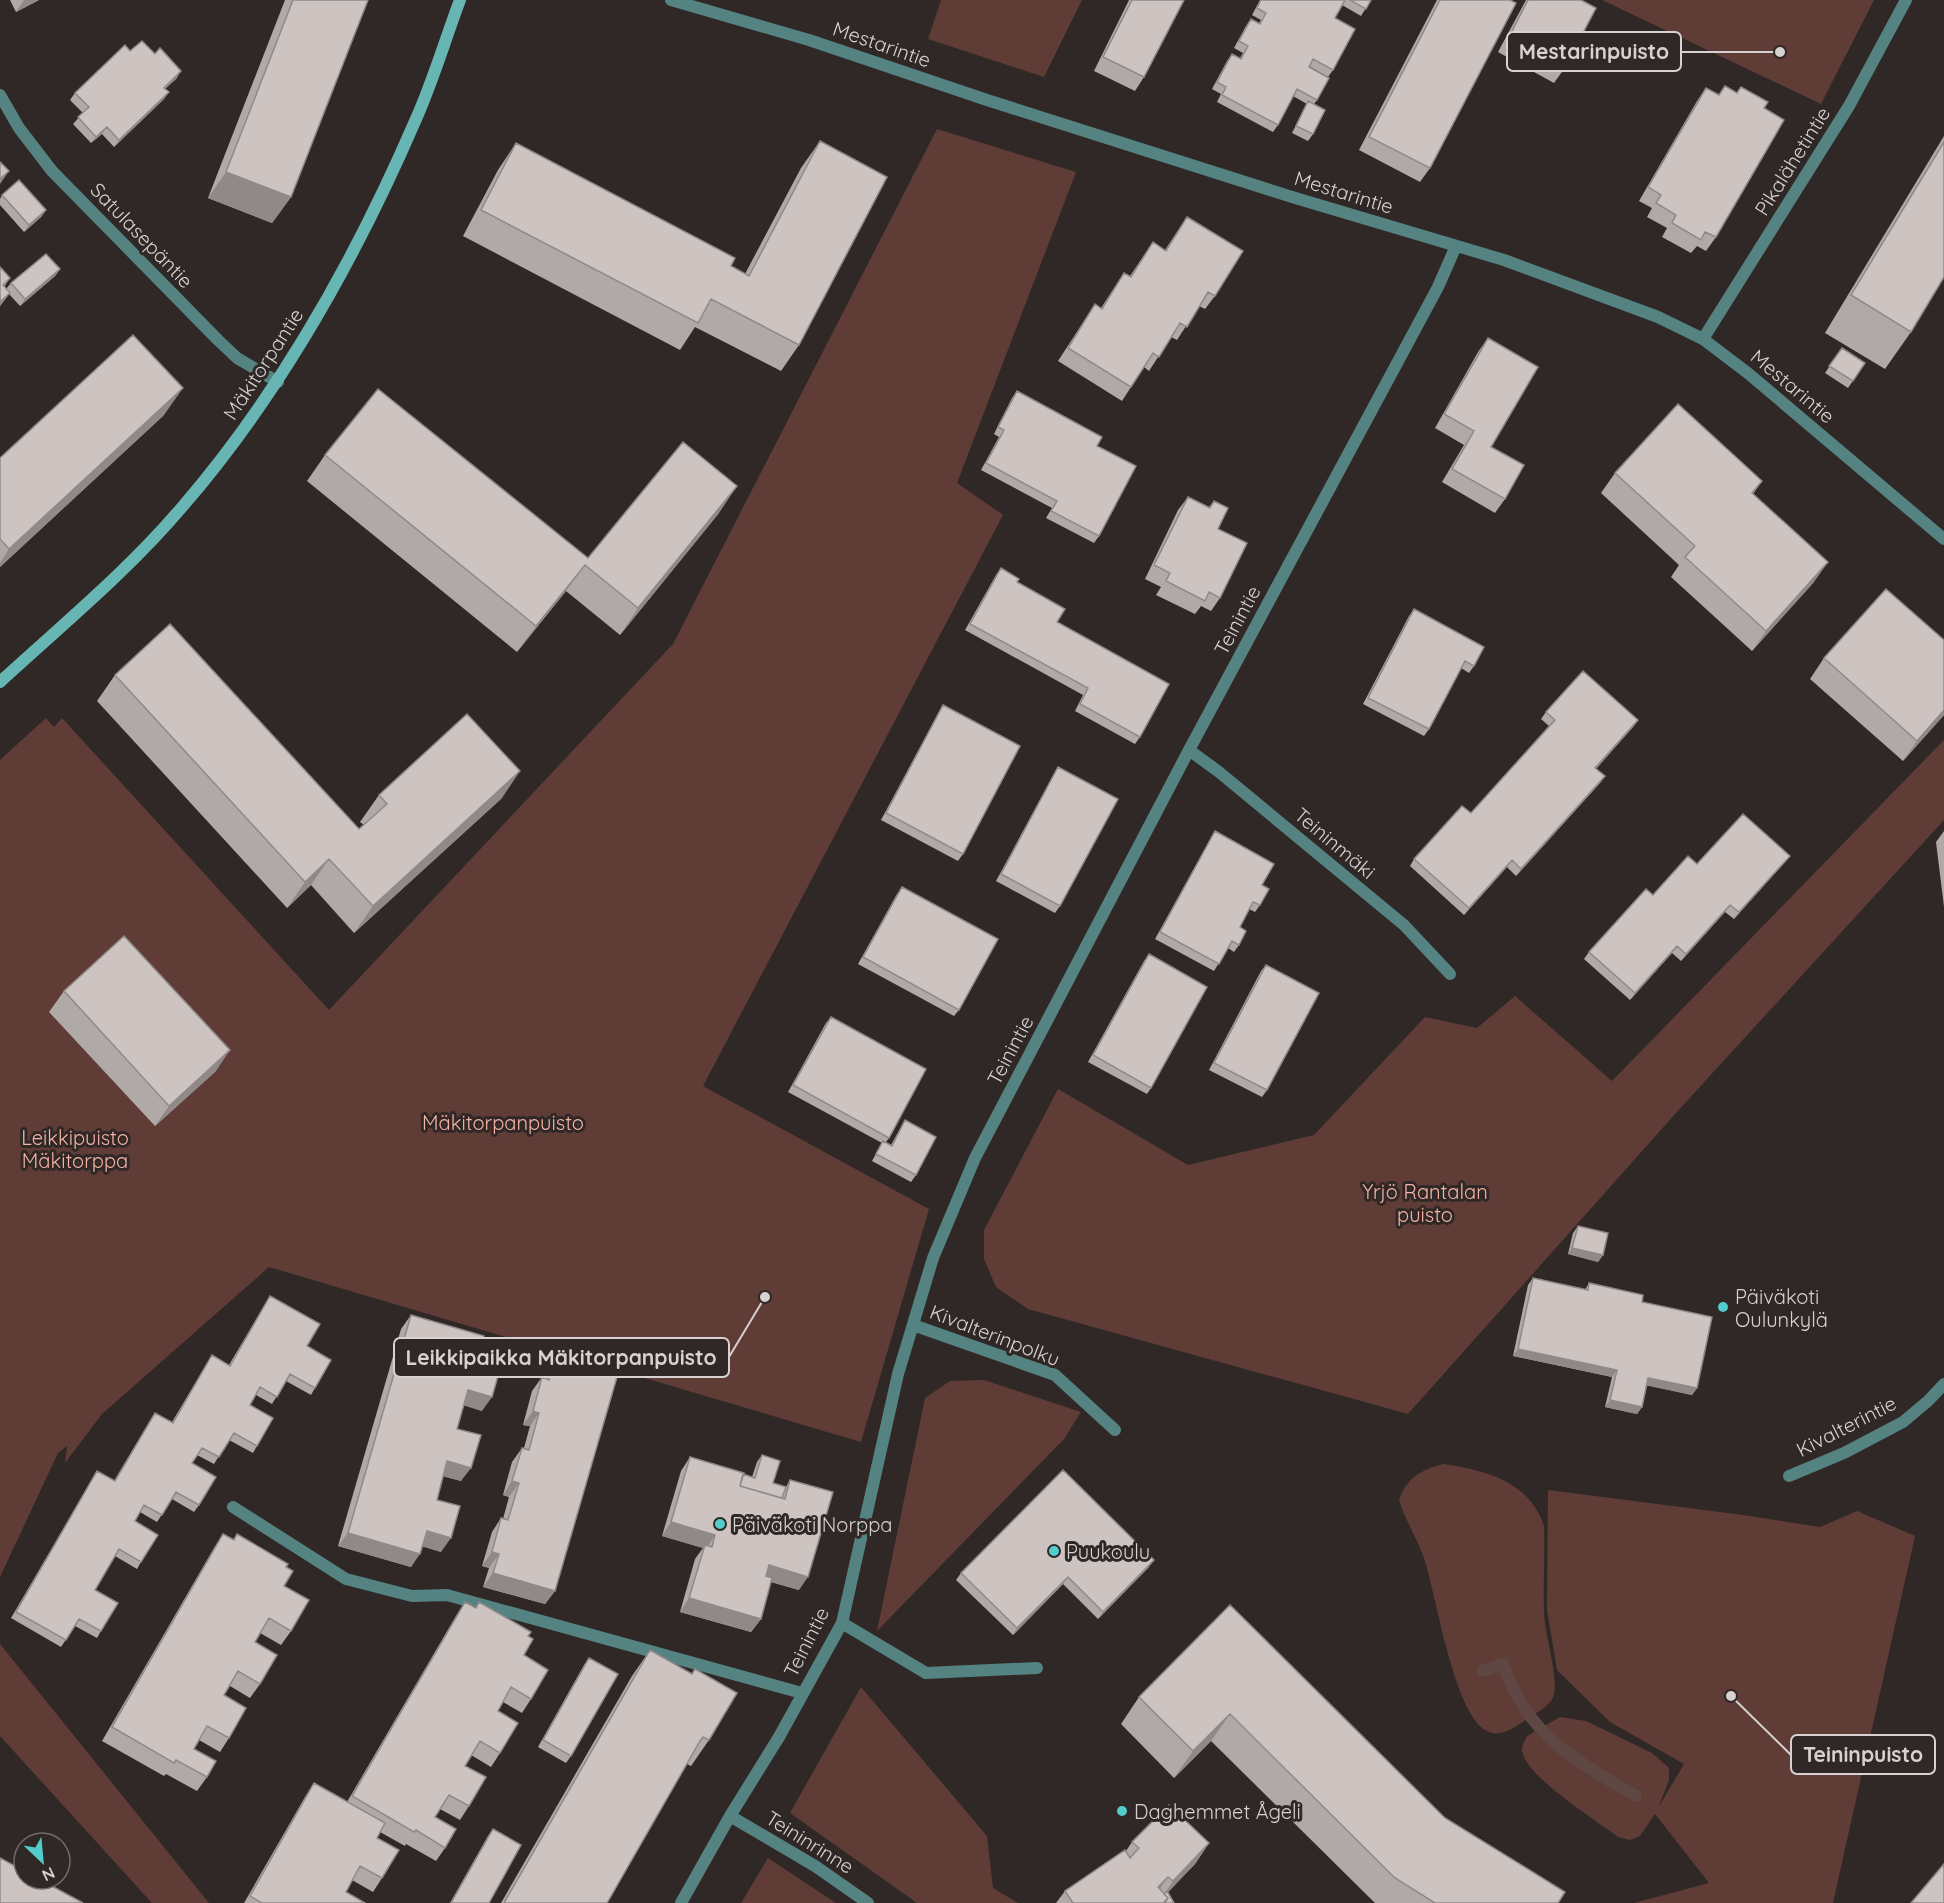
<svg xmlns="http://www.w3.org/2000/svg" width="1944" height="1903" font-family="Quicksand,sans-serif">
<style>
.green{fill:#5f3d36}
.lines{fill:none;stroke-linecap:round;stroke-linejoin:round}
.stream{stroke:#5f4744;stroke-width:12}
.lane{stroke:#548382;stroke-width:12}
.street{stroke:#548382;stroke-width:12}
.secondary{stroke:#67b6b4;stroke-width:12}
.wall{fill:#b0a9a7}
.shaded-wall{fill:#908988}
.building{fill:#cdc4c2;stroke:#908988;stroke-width:1.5}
.poi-dot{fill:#52cdcc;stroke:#2f2826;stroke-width:2}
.labels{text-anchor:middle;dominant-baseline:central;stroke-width:6;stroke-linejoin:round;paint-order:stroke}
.street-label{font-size:20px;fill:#d7d2d1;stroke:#2f2826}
.park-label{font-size:20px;fill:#f7b2a4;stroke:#2f2826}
.poi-label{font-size:20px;fill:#d7d2d1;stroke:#2f2826;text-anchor:start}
.leader{fill:none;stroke:#d7d2d1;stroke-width:2}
.callout-dot{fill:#d7d2d1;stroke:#2f2826;stroke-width:2}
.callout{fill:#2f2826;stroke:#d7d2d1;stroke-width:2}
.callout-label{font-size:21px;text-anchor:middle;font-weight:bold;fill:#d7d2d1}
</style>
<rect width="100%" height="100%" fill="#2f2826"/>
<!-- green -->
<path class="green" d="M941 0H1082L1044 77 928 39Z
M1602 0H1874L1821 104Z
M937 129 1076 172 957 483 1003 515 703 1086 929 1209 861 1442 269 1267 102 1414 65 1463 67 1446 58 1453 0 1577V760L46 718 54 727 62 718 329 1010 673 644Z
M1944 740V820L1675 1114 1408 1414 1028 1309 996 1287 984 1259V1230L1058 1089 1188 1165 1314 1135 1425 1017 1477 1028 1515 996 1612 1081Z
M984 1380 1081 1412 1064 1439 877 1631 925 1398 950 1381Z
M1443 1464C1485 1470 1529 1481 1544 1526 1545 1555 1543 1584 1544 1613 1545 1636 1558 1674 1554 1694 1552 1706 1534 1714 1524 1721 1514 1728 1500 1738 1487 1731 1454 1715 1436 1594 1424 1558 1417 1538 1405 1520 1399 1500 1408 1476 1420 1471 1443 1464Z
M1548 1490 1743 1515 1820 1527 1857 1511 1915 1536 1833 1903H1634L1709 1883 1655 1814 1640 1836 1630 1840 1618 1837C1599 1822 1521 1774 1522 1749 1522 1745 1525 1740 1527 1736L1560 1717 1586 1721 1652 1753 1669 1768V1780L1658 1808 1684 1764 1610 1722 1557 1670 1547 1610Z
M0 1644 209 1903H152L0 1736Z
M861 1687 987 1836 993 1888 1018 1903H917L790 1813Z
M768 1858 836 1903H741Z"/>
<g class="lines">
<!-- stream -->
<path class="stream" d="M1482 1671 1503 1664C1528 1737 1574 1759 1636 1796"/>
<!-- lane -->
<path class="lane" d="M233 1507 346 1579 412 1596 447 1595 802 1693
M842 1623 926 1673 1037 1668"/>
<!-- street -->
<path class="street" d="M671 0 809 40 987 100 1292 197 1504 260 1658 317 1703 339 1749 374 1944 539
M0 95 19 128 52 171 218 340 237 358 278 382
M1703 339 1849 106 1906 0
M1189 750 1219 772 1404 925 1450 974
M913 1325 1055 1375 1115 1430
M1789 1476 1844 1453 1903 1422 1928 1401 1944 1384
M730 1816 815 1866 868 1903
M681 1903 730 1816 779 1737 842 1623 898 1374 933 1258 975 1158 1189 750 1438 287 1456 246"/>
<!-- secondary -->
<path class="secondary" d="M0 682C62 625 129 570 183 506 282 391 356 258 416 119 433 81 445 40 460 0"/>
</g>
<!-- wall -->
<path class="wall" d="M10 0H39L16 12Z
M285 0H368L291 197 272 223 208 198Z
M1129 0H1184L1144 77 1135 91 1094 71Z
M1260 0H1371L1361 16 1342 5 1335 18 1333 70 1328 77 1309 66V67L1317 100 1314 104 1313 134 1308 141 1292 133 1307 104 1293 96 1278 125 1273 132 1217 102 1221 94 1212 89 1227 61 1232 54 1240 58 1243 53 1234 48 1246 26 1251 19 1259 23 1261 20 1252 15Z
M1437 0H1510L1430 168 1420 182 1359 150Z
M1526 0H1581L1564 69 1554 83 1498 52Z
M177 78 165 89 164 99 114 147 102 134 91 143 73 124 83 113 70 100 75 93Z
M1725 86 1764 108 1716 237 1706 251 1697 246 1691 253 1662 237 1667 228 1647 217 1652 208 1639 201 1697 101 1706 88 1719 95Z
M1944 136V277L1911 332 1885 369 1825 333Z
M820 141 799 345 781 371 695 327 680 350 463 236 498 170 516 143 745 274 801 168Z
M2 195 46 210 41 217 24 232 0 205V199Z
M1187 217 1215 296 1205 309 1199 306 1177 340 1171 337 1149 371 1144 367 1122 401 1058 361 1095 304 1101 308 1124 273 1130 276 1153 242 1165 250Z
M0 267 10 278 4 287 6 289 11 283 60 269 55 276 20 306 9 294 0 306Z
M1488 338 1491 447 1505 499 1495 513 1442 482 1464 445 1435 428 1478 352Z
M1842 348 1865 363 1848 388 1825 373Z
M1017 391 1097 446 1099 536 1094 543 1046 518 1052 508 981 470 999 437 994 434 1012 398Z
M164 415 0 567V458Z
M325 455 588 558 719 513 620 635 566 591 517 652 307 481Z
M1615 473 1762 481 1753 494 1814 582 1752 651 1671 577 1679 565 1601 493Z
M1188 497 1209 507 1214 501 1218 529 1220 598 1211 611 1201 606 1195 614 1156 595 1161 587 1145 579 1178 510Z
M1001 568 1017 582 1057 622 1140 737 1135 744 1075 711 1083 695 965 630 996 575Z
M1414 609 1474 666 1469 673 1461 668 1429 729 1424 736 1363 704 1409 616Z
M1944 640V715L1903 761 1810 679 1824 658Z
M115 675 359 829 364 825 360 822 379 795 502 798 354 933 311 885 287 908 97 701Z
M943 705 963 854 958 861 881 820 939 712Z
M1546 712 1638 720 1633 727 1596 768 1605 776 1600 783 1516 876 1507 867 1464 915 1410 866 1414 859 1471 813 1549 726 1541 719Z
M1058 767 1060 906 1055 913 996 881 1054 774Z
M1215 831 1262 885 1260 905 1255 912 1249 909 1240 927 1239 945 1234 952 1228 948 1214 971 1155 939 1211 838Z
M1944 831V907L1936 842Z
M1785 862 1734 919 1725 912 1681 961 1672 953 1630 1000 1584 959 1589 952 1653 895 1697 864Z
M902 887 959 1010 954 1016 858 964 897 894Z
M1149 954 1151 1088 1147 1094 1088 1062 1144 961Z
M1266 965 1267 1090 1262 1097 1209 1070 1261 971Z
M64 991 216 1071 155 1126 49 1012Z
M831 1017 889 1138 886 1142 891 1145 905 1120 916 1175 911 1182 872 1161 882 1143 788 1092 826 1023Z
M1578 1226 1603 1255 1598 1262 1568 1254 1573 1233Z
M1533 1278 1585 1290 1589 1283 1642 1302 1697 1388 1692 1395 1647 1385 1642 1407 1637 1414 1605 1407 1612 1377 1513 1356 1528 1285Z
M270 1296 307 1346 315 1388 311 1395 286 1381 272 1404 256 1395 250 1405 257 1446 253 1453 229 1440 214 1464 197 1455 192 1463 199 1505 194 1512 172 1499 157 1522 140 1512 135 1521 141 1562 137 1569 115 1556 95 1590 101 1631 97 1638 75 1626 61 1647 11 1618 97 1471 114 1481 155 1413 172 1422 212 1355 229 1365Z
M411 1315 478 1358 482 1411 464 1405 457 1429 461 1481 443 1476 437 1500 441 1552 423 1546 411 1567 338 1546 401 1329Z
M555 1359V1591L545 1604 483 1587 489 1568 482 1566 492 1532 501 1518 503 1519 509 1497 503 1495 512 1462 522 1448H524L530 1426 523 1425 532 1391 542 1377 544 1378 546 1373Z
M762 1455 773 1483 786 1487 790 1480 799 1590 771 1582 761 1619 751 1632 680 1612 695 1559 703 1548 662 1536 681 1471 690 1457 752 1477 757 1462Z
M223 1534 233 1540 237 1534 286 1567 284 1586 291 1631 281 1645 260 1633 255 1642 260 1684 250 1698 230 1686 224 1695 229 1738 220 1752 199 1740 194 1749 207 1777 197 1791 166 1774 164 1776 102 1741 214 1548Z
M1149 1567 1098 1619 1063 1584 1013 1635 956 1580 961 1573Z
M465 1602 528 1636 524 1655 531 1699 522 1713 503 1702 498 1711 500 1753 491 1767 471 1755 465 1766 469 1806 460 1820 440 1809 435 1817 445 1848 436 1861 406 1844 405 1846 380 1832 377 1838 382 1878 373 1892 352 1880 346 1892 365 1903H244L305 1797 314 1783 347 1802 456 1616Z
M1230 1605 1445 1818 1558 1903H1375L1211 1741 1174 1778 1121 1724 1139 1697Z
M650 1650 709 1740 691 1766 687 1764 607 1903H501L632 1676Z
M589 1658 571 1756 566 1763 538 1747 584 1665Z
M493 1829 489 1903H450L488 1836Z
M1132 1842 1209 1843 1195 1864 1167 1892 1174 1903H1056L1065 1891 1126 1851Z"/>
<!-- shaded-wall -->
<path class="shaded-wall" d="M24 0H39L16 12Z
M181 71 177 78 159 94 164 88Z
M169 92 164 99 114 147 119 140Z
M107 127 102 134 91 143 96 137Z
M9 171 0 184V179Z
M226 172 291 197 272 223 208 198Z
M46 210 41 217 24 232 29 225Z
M60 269 55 276 20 306 25 299Z
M10 293 0 306V307V302Z
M183 388 164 415 0 567V563L9 549Z
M737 486 719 513 620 635 638 608Z
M1828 562 1814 582 1752 651 1766 631Z
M585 565 566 591 517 652 536 626Z
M1944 710V715L1903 761 1917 741Z
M1638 720 1633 727 1591 775 1595 768Z
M520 771 502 798 354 933 373 906Z
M1605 776 1600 783 1516 876 1521 869Z
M1790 856 1785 862 1734 919 1739 912Z
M329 859 311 885 287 908 305 882Z
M1512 860 1507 867 1464 915 1469 908Z
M1730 905 1725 912 1681 961 1686 954Z
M1677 946 1672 953 1630 1000 1635 993Z
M230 1050 216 1071 155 1126 169 1106Z
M1572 1248 1603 1255 1598 1262 1568 1254Z
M1518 1349 1617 1370 1612 1377 1513 1356Z
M1648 1378 1697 1388 1692 1395 1644 1385Z
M468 1390 492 1397 482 1411 459 1404Z
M1610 1400 1642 1407 1637 1414 1605 1407Z
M533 1411 539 1413 530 1426 523 1425Z
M447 1461 471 1468 461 1481 438 1475Z
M512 1481 519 1483 509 1497 503 1495Z
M671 1522 715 1535 706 1549 705 1545 703 1548 662 1536Z
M427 1531 451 1538 441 1552 417 1545Z
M348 1533 420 1554 411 1567 338 1546Z
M492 1552 499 1554 489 1568 482 1566Z
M1154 1560 1149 1567 1098 1619 1103 1612Z
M769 1565 808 1577 799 1590 760 1579Z
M493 1573 555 1591 545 1604 483 1587Z
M1068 1577 1063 1584 1013 1635 1017 1628Z
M689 1598 761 1619 751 1632 680 1612Z
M1230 1714 1211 1741 1174 1778 1193 1751Z
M1209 1843 1195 1864 1159 1902 1173 1881Z
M1168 1877 1154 1897 1158 1887Z"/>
<!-- building -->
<path class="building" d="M293 0H368L291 197 226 172Z
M1132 0H1184L1144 77 1103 57Z
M1261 0H1345L1335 18 1355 29 1333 70 1313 59 1309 67 1329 78 1317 100 1297 89 1278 125 1222 95 1226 87 1217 82 1232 54 1241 59 1248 46 1239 41 1251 19 1260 24 1266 13 1257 8Z
M1350 0H1371L1366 9Z
M1440 0H1510L1516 3 1430 168 1369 137Z
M1528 0H1581L1596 8 1564 69 1508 39Z
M142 41 155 54 160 48 181 71 164 88 169 92 119 140 107 127 96 137 78 117 89 107 75 93 125 45 130 51Z
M1725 86 1737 93 1741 87 1768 102 1764 108 1784 120 1716 237 1705 232 1701 240 1672 223 1676 215 1656 203 1661 195 1648 187 1706 88 1719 95Z
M1308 101 1325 110 1313 134 1296 126Z
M820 141 887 177 799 345 711 299 698 323 481 210 516 143 735 258 731 266 749 276Z
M1944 142V277L1911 332 1851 295Z
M0 162 9 171 0 179Z
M19 180 46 210 29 225 2 195Z
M1187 217 1243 251 1215 296 1208 292 1187 327 1180 323 1159 357 1153 353 1131 387 1068 348 1095 304 1102 309 1124 273 1131 277 1153 242 1166 251Z
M46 254 60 269 25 299 11 283Z
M0 267 10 278 3 285 10 293 0 302Z
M133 335 183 388 9 549 0 539V458Z
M1488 338 1538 367 1491 447 1524 465 1505 499 1452 469 1474 431 1444 414Z
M1842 348 1865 363 1853 381 1829 366Z
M378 389 588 558 683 442 737 486 638 608 585 565 536 626 325 455Z
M1017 391 1102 437 1097 446 1136 466 1099 536 1051 511 1057 501 986 463 1004 430 998 427Z
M1678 404 1762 481 1752 493 1828 562 1766 631 1685 557 1695 546 1615 473Z
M1188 497 1210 508 1214 501 1228 508 1218 529 1247 543 1220 598 1209 592 1205 601 1166 581 1170 573 1154 565Z
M1001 568 1019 579 1017 582 1065 609 1057 622 1169 684 1140 737 1080 704 1088 688 970 624Z
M1886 589 1944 640V710L1917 741 1824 658Z
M1414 609 1484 647 1474 666 1465 661 1429 729 1368 698Z
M170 624 359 829 387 804 379 795 467 714 520 771 373 906 329 859 305 882 115 675Z
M1583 671 1638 720 1595 768 1605 776 1521 869 1512 860 1469 908 1414 859 1462 806 1471 813 1555 720 1546 712Z
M943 705 1020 746 963 854 886 813Z
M1058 767 1118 799 1060 906 1001 874Z
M1743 814 1790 856 1739 912 1730 905 1686 954 1677 946 1635 993 1589 952 1646 889 1653 895 1688 856 1697 864Z
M1215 831 1274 864 1262 885 1269 889 1260 905 1253 902 1240 927 1246 931 1239 945 1232 941 1219 964 1160 932Z
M902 887 998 939 959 1010 863 957Z
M124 936 230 1050 169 1106 64 991Z
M1149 954 1207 987 1151 1088 1093 1055Z
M1266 965 1319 993 1267 1090 1214 1063Z
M831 1017 926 1069 889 1138 793 1085Z
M905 1120 936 1137 916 1175 876 1154 883 1141 892 1146Z
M1578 1226 1608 1233 1603 1255 1572 1248Z
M1533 1278 1588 1290 1589 1283 1643 1295 1642 1302 1712 1317 1697 1388 1648 1378 1642 1407 1610 1400 1617 1370 1518 1349Z
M270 1296 320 1324 307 1346 331 1360 315 1388 290 1374 277 1397 260 1387 250 1405 273 1418 257 1446 234 1433 219 1457 202 1448 192 1463 216 1477 199 1505 176 1492 162 1515 144 1505 135 1521 158 1535 141 1562 119 1549 95 1590 118 1603 101 1631 79 1619 66 1640 16 1612 97 1471 115 1481 155 1413 173 1423 212 1355 230 1366Z
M411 1315 484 1336 478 1358 501 1365 492 1397 468 1390 457 1429 481 1435 471 1468 447 1461 437 1500 460 1506 451 1538 427 1531 420 1554 348 1533Z
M555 1359 617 1377 555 1591 493 1573 499 1554 492 1552 501 1518 508 1520 519 1483 512 1481 522 1448 529 1450 539 1413 533 1411 542 1377 549 1380Z
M762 1455 780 1461 773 1483 786 1487 782 1498 740 1486 743 1474 755 1478Z
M690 1457 744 1473 740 1486 785 1499 790 1480 833 1492 808 1577 769 1565 766 1576 772 1578 761 1619 689 1598 705 1545 712 1547 715 1535 671 1522Z
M1063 1470 1154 1560 1103 1612 1068 1577 1017 1628 961 1573Z
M223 1534 234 1540 237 1534 288 1564 286 1567 293 1571 284 1586 309 1600 291 1631 269 1618 255 1642 277 1655 260 1684 238 1671 224 1695 246 1708 229 1738 207 1726 194 1749 216 1761 207 1777 176 1760 174 1763 112 1727Z
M465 1602 476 1608 479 1602 531 1632 528 1636 533 1639 524 1655 548 1670 531 1699 511 1687 498 1711 518 1723 500 1753 480 1741 465 1766 486 1777 469 1806 449 1795 435 1817 456 1829 445 1848 416 1830 414 1832 352 1796Z
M1230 1605 1445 1818 1565 1892 1558 1903H1435L1395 1878 1230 1714 1193 1751 1139 1697Z
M650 1650 692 1674 695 1669 737 1693 709 1740 703 1737 700 1741 607 1903H504Z
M589 1658 618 1674 571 1756 543 1740Z
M314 1783 385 1823 377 1838 399 1850 382 1878 360 1866 346 1892 365 1903H262L250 1896Z
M1169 1805 1209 1843 1173 1881 1168 1877 1158 1887 1168 1898 1163 1903H1073L1065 1891 1125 1850 1130 1858 1139 1848 1132 1842Z
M493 1829 521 1845 489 1903H451Z
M0 1858 24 1871V1879H39L83 1903H0Z
M1944 1864V1903H1911Z
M1167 1891 1174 1903H1165L1168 1898 1164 1894Z"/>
<!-- markers -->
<g class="poi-dot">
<circle cx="1723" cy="1307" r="6"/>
<circle cx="720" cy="1524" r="6"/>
<circle cx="1054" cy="1551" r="6"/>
<circle cx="1122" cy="1811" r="6"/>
</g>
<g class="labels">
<!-- street labels -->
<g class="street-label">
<text transform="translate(882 44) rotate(19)">Mestarintie</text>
<text transform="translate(1792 161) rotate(-58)">Pikalähetintie</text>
<text transform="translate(1344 192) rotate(17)">Mestarintie</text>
<text transform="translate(142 235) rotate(46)">Satulasepäntie</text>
<text transform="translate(263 364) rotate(-57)">Mäkitorpantie</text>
<text transform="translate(1793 386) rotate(40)">Mestarintie</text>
<text transform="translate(1237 620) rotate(-62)">Teinintie</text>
<text transform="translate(1335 843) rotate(40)">Teininmäki</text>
<text transform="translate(1010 1050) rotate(-62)">Teinintie</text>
<text transform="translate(995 1335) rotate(21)">Kivalterinpolku</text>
<text transform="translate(1846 1426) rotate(-27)">Kivalterintie</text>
<text transform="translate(806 1642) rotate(-63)">Teinintie</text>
<text transform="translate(810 1842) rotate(32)">Teininrinne</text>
</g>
<!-- park labels -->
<g class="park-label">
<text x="503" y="1122">Mäkitorpanpuisto</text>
<text x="75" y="1137">Leikkipuisto<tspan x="75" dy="23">Mäkitorppa</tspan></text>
<text x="1425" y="1191">Yrjö Rantalan<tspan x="1425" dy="23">puisto</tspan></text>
</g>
<!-- poi labels -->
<g class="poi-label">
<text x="1735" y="1296">Päiväkoti<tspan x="1735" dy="23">Oulunkylä</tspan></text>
<text x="732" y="1524">Päiväkoti Norppa</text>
<text x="1066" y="1551">Puukoulu</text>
<text x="1134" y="1811">Daghemmet Ågeli</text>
</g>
</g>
<!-- callouts -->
<path class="leader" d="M1780 52L1681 52M765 1297L729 1357M1731 1696L1791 1755"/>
<g class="callout-dot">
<circle cx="1780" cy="52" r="6"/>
<circle cx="765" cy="1297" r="6"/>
<circle cx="1731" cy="1696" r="6"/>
</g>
<g class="callout">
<rect x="1507" y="32" width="174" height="39" rx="6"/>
<rect x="394" y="1338" width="335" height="39" rx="6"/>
<rect x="1791" y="1735" width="144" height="39" rx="6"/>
</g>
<g class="callout-label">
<text x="1594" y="59">Mestarinpuisto</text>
<text x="561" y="1365">Leikkipaikka Mäkitorpanpuisto</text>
<text x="1863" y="1762">Teininpuisto</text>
</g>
<!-- north arrow -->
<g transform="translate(42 1861) rotate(154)"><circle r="28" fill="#2f2826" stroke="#726c6a" stroke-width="1.5"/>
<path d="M0-4.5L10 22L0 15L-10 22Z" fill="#52cdcc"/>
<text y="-9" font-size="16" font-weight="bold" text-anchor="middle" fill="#d7d2d1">N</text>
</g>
</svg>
